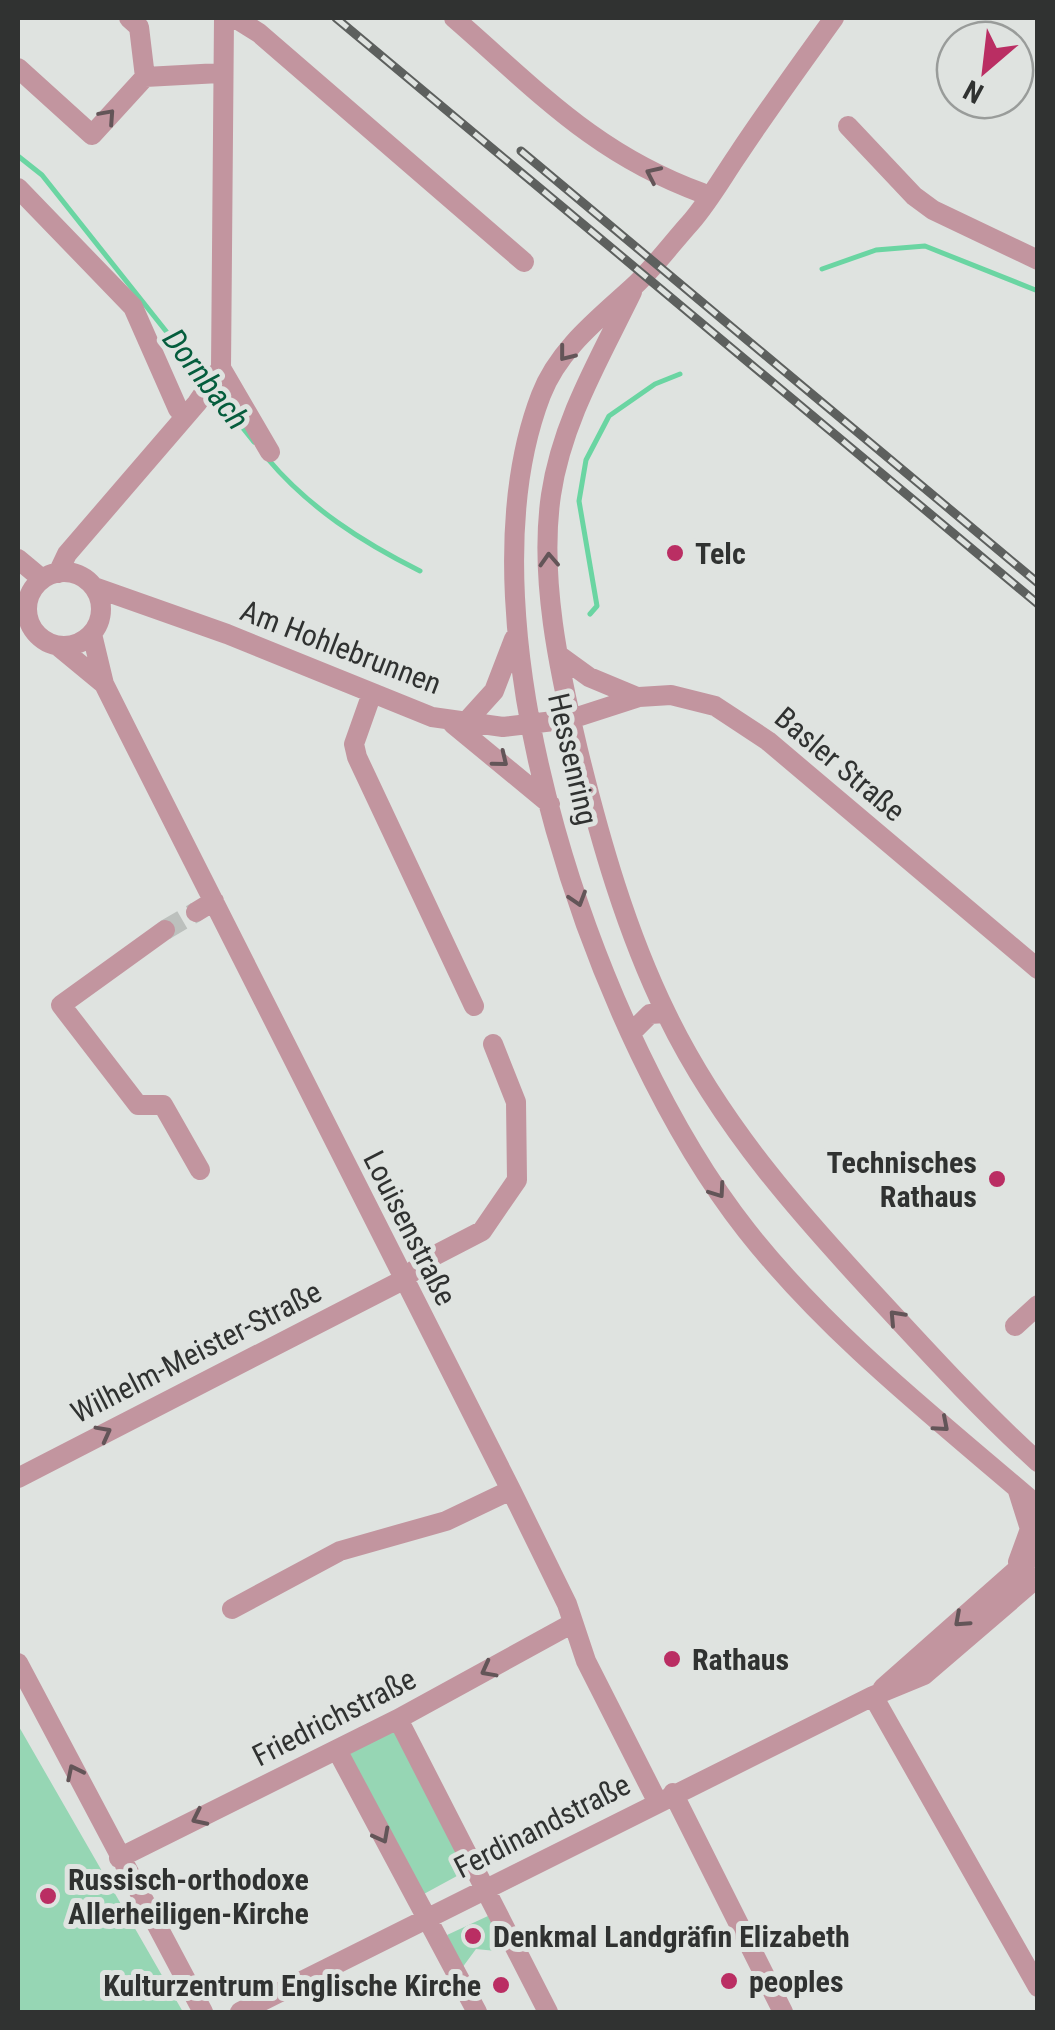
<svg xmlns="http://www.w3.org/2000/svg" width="1055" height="2030" font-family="'Roboto Condensed',sans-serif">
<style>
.green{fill:#96d6b4}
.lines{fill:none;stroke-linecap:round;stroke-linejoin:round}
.stream{stroke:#6ad5a2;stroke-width:5}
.minor-tunnel{stroke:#bcc0bd;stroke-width:20;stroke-dasharray:20 10;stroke-linecap:butt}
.minor{stroke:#c2959f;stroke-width:20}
.rail-casing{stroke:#5d605e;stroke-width:9}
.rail{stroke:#dfe3e0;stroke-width:5;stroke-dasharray:15;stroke-linecap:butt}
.oneway{stroke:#635558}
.poi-dot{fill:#ba2e63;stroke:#dfe3e0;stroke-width:4}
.labels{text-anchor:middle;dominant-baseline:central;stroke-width:10;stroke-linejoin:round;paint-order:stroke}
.poi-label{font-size:30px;font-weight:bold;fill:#303231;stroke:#dfe3e0;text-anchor:start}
.street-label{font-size:30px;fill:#303231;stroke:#dfe3e0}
.water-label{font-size:32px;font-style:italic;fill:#055d3d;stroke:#dfe3e0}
</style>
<rect width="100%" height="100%" fill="#dfe3e0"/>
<!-- green -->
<path class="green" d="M18 1725 183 2012H18Z
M396 1728 468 1870 422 1895 349 1754Z
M488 1916 504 1947 496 1951 476 1949 462 1968 447 1935Z"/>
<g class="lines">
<!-- stream -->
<path class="stream" d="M18 156 42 175 204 379
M822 269 876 250 925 246 1038 291
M214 392 254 442
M267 458C309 508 362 542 420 571
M590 614 597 606 579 501 586 460 609 416 655 384 680 374"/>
<!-- minor-tunnel -->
<path class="minor-tunnel" d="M165 930 196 912"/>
<!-- minor -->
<path class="minor" d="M129 18 139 27 145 77
M235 18 259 33 524 262
M454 18C538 91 595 154 702 193
M834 18C801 64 768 109 737 156 722 178 709 201 691 222 672 243 653 269 632 288 598 319 558 350 541 395 452 626 600 1045 747 1231 830 1336 937 1419 1038 1506
M18 68 92 135 145 77 220 73
M848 126 914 196 933 210 1038 260
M18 188 133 307 178 409 185 416
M632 292C600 358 562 421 551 495 539 577 559 670 578 750 600 840 626 931 667 1015 722 1128 804 1219 889 1310 937 1362 985 1414 1038 1462
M221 368 270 452
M18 559 42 579
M27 609a37 37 0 1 1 74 0a37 37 0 1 1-74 0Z
M58 573 67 554 197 403 221 368 224 18
M94 587 227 634 432 717 503 727 571 719 639 697 671 695 715 706 768 741 1038 969
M92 634 104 684 126 728 511 1490 567 1604 586 1661 657 1801
M58 646 104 684
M560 656 589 677 637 697
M371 696 354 744 357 757 474 1006
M465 723 494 691 514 639
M453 724 550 804
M196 912 214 901
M165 930 61 1005 138 1105H163L200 1170
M631 1033 650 1014 665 1013
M1015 1326 1038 1305
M18 1478 403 1280 426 1260 482 1231 517 1180 516 1102 493 1044
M1018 1562 1030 1529 1018 1491
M232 1609 340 1551 446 1521 511 1490
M18 1663 203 2012
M883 1688 1038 1551
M873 1696 1038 1987
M398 1719 548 2012
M337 1750 477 2012
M673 1793 783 2012
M119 1858 398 1719 573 1623
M240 2012 873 1696 924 1675 1038 1577"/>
<!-- rail casing -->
<g class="rail-casing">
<path id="rail" d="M336 18 1038 604
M521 151 1038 583"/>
</g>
<!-- rail -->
<use href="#rail" class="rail"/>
</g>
<!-- one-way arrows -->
<defs><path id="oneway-chevron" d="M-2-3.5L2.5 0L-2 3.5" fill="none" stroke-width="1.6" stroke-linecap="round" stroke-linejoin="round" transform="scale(2.5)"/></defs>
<g class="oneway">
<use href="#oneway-chevron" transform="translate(108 116) rotate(-48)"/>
<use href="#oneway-chevron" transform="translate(653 174) rotate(-155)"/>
<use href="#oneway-chevron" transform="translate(566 354) rotate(128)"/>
<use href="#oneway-chevron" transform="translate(549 560) rotate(-93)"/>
<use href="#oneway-chevron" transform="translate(501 760) rotate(39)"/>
<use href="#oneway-chevron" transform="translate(578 899) rotate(73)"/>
<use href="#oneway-chevron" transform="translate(718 1191) rotate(55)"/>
<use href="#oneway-chevron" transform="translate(896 1317) rotate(-133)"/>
<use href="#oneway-chevron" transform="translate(942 1425) rotate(41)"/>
<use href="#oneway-chevron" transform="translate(104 1433) rotate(-28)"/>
<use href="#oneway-chevron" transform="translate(961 1620) rotate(138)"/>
<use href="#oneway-chevron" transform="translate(488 1670) rotate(152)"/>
<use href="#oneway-chevron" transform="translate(74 1772) rotate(-116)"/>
<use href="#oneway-chevron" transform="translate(199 1818) rotate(154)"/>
<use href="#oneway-chevron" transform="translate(382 1836) rotate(62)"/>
</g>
<!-- markers -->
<g class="poi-dot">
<circle cx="675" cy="553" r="10"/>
<circle cx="997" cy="1179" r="10"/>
<circle cx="672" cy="1659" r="10"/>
<circle cx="48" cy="1896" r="10"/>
<circle cx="473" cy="1936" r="10"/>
<circle cx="729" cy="1981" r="10"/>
<circle cx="501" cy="1985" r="10"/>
</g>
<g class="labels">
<!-- poi labels -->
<g class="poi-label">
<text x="695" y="553">Telc</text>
<text x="977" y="1162" text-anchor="end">Technisches<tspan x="977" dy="34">Rathaus</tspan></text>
<text x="692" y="1659">Rathaus</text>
<text x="68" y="1879">Russisch-orthodoxe<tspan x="68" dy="34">Allerheiligen-Kirche</tspan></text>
<text x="493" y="1936">Denkmal Landgräfin Elizabeth</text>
<text x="749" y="1981">peoples</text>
<text x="481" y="1985" text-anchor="end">Kulturzentrum Englische Kirche</text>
</g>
<!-- street labels -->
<g class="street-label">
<text transform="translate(341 647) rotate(21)">Am Hohlebrunnen</text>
<text transform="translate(573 759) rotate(77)">Hessenring</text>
<text transform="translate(840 764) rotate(40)">Basler Straße</text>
<text transform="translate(410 1228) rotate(63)">Louisenstraße</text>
<text transform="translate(196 1352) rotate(-27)">Wilhelm-Meister-Straße</text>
<text transform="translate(334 1717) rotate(-27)">Friedrichstraße</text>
<text transform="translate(542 1826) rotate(-27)">Ferdinandstraße</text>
</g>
<!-- water labels -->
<g class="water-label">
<text transform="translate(206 379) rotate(52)">Dornbach</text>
</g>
</g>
<!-- border -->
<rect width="1055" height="2030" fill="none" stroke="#303231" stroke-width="40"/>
<!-- north arrow -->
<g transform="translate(985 70) rotate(208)"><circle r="48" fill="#dfe3e0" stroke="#999c9a" stroke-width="2.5"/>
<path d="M0-8L18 38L0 25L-18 38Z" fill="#ba2e63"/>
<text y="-15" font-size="28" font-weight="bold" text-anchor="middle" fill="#303231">N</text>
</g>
</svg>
